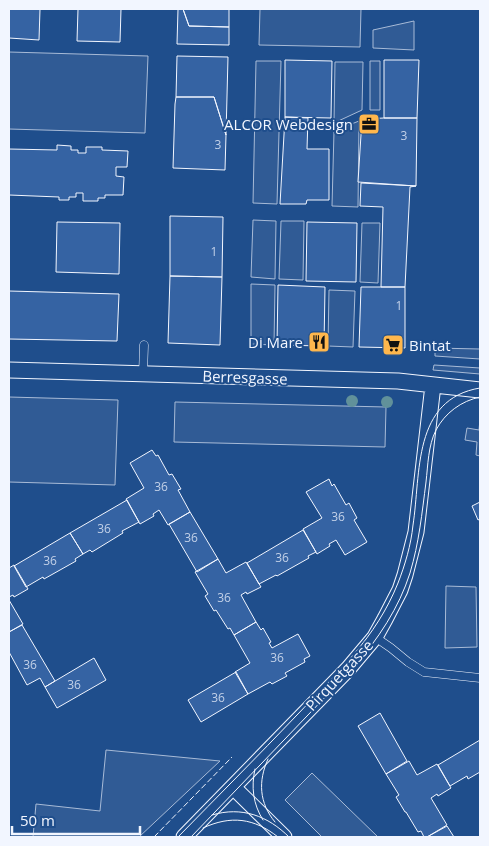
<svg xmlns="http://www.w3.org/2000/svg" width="489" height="846" font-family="'Open Sans',sans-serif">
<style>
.built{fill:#305b95;stroke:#a8bbd7}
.building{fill:#3563a3;stroke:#f2f6ff}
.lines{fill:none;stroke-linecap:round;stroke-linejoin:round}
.service-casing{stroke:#f2f6ff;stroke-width:9}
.minor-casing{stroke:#f2f6ff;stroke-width:17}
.service{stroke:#1f4e8c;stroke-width:8}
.minor{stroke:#1f4e8c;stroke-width:15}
.tram{stroke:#f2f6ff;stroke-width:1}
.fence{stroke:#f2f6ff;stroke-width:1;stroke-dasharray:6 2.5;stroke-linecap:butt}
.tree{fill:#61919a}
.labels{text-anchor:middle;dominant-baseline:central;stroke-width:4;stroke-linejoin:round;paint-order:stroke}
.number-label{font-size:12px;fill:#c3d1e8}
.poi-label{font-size:15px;fill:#f2f6ff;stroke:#1f4e8c;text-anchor:end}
.street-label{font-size:15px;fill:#f2f6ff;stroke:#1f4e8c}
</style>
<rect width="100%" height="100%" fill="#1f4e8c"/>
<!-- built -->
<path class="built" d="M260 9H361L360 47 259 45Z
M414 21V50L373 48V30Z
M9 52 148 56 145 133 9 129Z
M256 61H281L277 204 253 203Z
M370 61H380V110H370Z
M335 62H363L362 110 334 123Z
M359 121 358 207 332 206 334 131Z
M253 220 276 221 275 279 251 277Z
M281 221H304L303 280 279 279Z
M362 223H380L378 283 360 282Z
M251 284 275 285 274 345 251 344Z
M329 290 355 291 353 347 328 346Z
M435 348 480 349V359L435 356Z
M434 365 480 368V374L433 370Z
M9 397 118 400 115 485 9 482Z
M175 402 386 407 385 447 174 442Z
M480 419V456L476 455 477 442 465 440 467 428 479 430Z
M446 586 476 587 477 647 445 648Z
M106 750 220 761 139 837H33L36 804 100 811Z
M312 773 378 837H322L285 800Z"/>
<!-- building -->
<path class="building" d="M9 9H40L39 40 9 38Z
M78 9H121L120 42 77 41Z
M178 9H183L189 26 229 27V45L177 44Z
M183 9H229V27L189 26Z
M177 56 228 57 226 135 214 97H176Z
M285 60 332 61 331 118 285 117Z
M384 60H419L417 118H384Z
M176 97H214L226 135 225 170 173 168 175 104Z
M285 117 308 118 307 149H329V200H307L306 204H280Z
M384 118H417L416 186 358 182 362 119Z
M57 145 71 146V150H78V153H86V147H102V150L128 151 127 167H116V176L124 177 123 195H105V198H98V201H83V193H76V197H69V200H59V197L9 195V149L57 150Z
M361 183 416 186 410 187 405 287H381L383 207 360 206Z
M170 216 223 217 222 277 170 276Z
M57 222 120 223 119 274 56 272Z
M307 222 357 223 356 282 306 281Z
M170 276 222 277 220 345 168 343Z
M278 285 325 287 324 346 277 345Z
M361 287H405V348L359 347Z
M9 291 119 294 117 341 9 339Z
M152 450 156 456 158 455 169 475 172 474 181 489 178 490 190 512 168 525 159 510 153 514 154 516 140 524 126 499 144 488 130 463Z
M329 479 332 486 334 484 346 505 349 503 357 518 354 520 367 542 345 555 336 540 329 544 330 546 317 554 303 529 322 518 306 492Z
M127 500 139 522 122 531 123 533 92 552 90 550 83 554 70 533Z
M480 502V519L478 520 472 506Z
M190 512 218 559 197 572 169 524Z
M303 530 316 552 308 556 309 558 277 576 276 575 259 584 247 563Z
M70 533 83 554 75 559 76 561 44 579 43 577 26 587 14 566Z
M218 559 226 573 246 562 261 587 247 594 246 592 241 595 256 622 234 635 230 628 228 629 216 610 214 611 205 596 208 594 195 572Z
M14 565 28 589 14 597 13 595 9 597V568Z
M9 600 23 624 9 632Z
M256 622 261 630 263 628 271 642 269 643 272 648 298 634 310 656 304 659 305 662 285 673 287 676 272 684 270 682 248 694 235 672 250 663 234 635Z
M22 625 55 681 45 687 40 678 27 685 9 652V632Z
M94 658 106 680 57 708 45 687Z
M236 672 248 694 201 722 188 700Z
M380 713 407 761 386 774 358 726Z
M480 740V772L468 779 467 776 450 786 438 765Z
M409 761 417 775 437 764 451 788 438 796 437 794 431 798 447 825 427 837H424L421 831 418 832 406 812H405L396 797 399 795 386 774Z
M447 826 454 837H427Z"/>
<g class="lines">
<!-- service casing -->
<g class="service-casing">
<path id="service" d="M143 374 144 345
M375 637 391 648 408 662 424 672 480 678"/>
</g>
<!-- minor casing -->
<g class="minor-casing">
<path id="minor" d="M9 370 398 381 480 390
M233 787 284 837
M184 837 348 669 375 637 385 619 400 590 405 575 416 532 433 385"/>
</g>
<!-- service -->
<use href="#service" class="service"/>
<!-- minor -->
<use href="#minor" class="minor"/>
<!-- tram -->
<path class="tram" d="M268 759C258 781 259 803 275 822
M255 769C251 787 253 804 263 820
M212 815C242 806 268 816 289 837
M203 828C231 815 254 818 278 837
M178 837C218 796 258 756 297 715 337 673 376 638 398 583 405 565 411 545 413 525 421 474 412 399 480 388
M191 837 354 667C378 639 399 608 410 573 419 543 422 513 426 482 428 465 428 446 436 430 445 413 461 401 480 397"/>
<!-- fence -->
<path class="fence" d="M154 837 232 757"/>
</g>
<!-- trees -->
<g class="tree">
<circle cx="352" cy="401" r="6"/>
<circle cx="387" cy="402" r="6"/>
</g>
<!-- icons -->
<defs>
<g id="office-square" transform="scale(1.125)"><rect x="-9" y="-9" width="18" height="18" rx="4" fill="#ffb74d" stroke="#1f4e8c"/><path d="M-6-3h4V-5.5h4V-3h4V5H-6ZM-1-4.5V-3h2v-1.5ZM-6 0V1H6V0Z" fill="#111"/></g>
<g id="restaurant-square" transform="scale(1.125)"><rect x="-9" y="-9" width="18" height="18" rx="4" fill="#ffb74d" stroke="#1f4e8c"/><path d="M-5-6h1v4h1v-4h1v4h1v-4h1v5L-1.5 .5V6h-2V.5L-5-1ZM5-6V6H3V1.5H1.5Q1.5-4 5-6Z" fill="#111"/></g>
<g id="supermarket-square" transform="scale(1.125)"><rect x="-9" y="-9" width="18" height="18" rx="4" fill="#ffb74d" stroke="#1f4e8c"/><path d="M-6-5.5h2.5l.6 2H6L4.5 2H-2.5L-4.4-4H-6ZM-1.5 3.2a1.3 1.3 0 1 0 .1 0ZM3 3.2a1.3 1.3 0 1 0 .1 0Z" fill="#111"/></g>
</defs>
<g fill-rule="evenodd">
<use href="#office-square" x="369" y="124"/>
<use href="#restaurant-square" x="319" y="342"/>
<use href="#supermarket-square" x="393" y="345"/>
</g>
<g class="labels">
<!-- number labels -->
<g class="number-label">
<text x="404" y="135">3</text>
<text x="218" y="144">3</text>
<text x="214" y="251">1</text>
<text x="399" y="305">1</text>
<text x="161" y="486">36</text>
<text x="338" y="516">36</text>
<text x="104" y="528">36</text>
<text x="191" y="537">36</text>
<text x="282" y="557">36</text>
<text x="50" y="560">36</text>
<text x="224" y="597">36</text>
<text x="277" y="657">36</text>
<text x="30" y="664">36</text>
<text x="74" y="684">36</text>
<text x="218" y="697">36</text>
</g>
<!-- poi labels -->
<g class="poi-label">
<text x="353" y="124">ALCOR Webdesign</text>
<text x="303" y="342">Di Mare</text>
<text x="409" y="345" text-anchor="start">Bintat</text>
</g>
<!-- street labels -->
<g class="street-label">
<text transform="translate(245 377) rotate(2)">Berresgasse</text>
<text transform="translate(339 675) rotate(-47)">Pirquetgasse</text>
</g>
</g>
<!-- border -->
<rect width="489" height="846" fill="none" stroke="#f2f6ff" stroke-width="20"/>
<!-- scale -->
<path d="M12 826v8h128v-8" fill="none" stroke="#f2f6ff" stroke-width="2.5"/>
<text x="20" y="826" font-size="15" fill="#f2f6ff" stroke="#1f4e8c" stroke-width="4" paint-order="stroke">50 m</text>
</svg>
